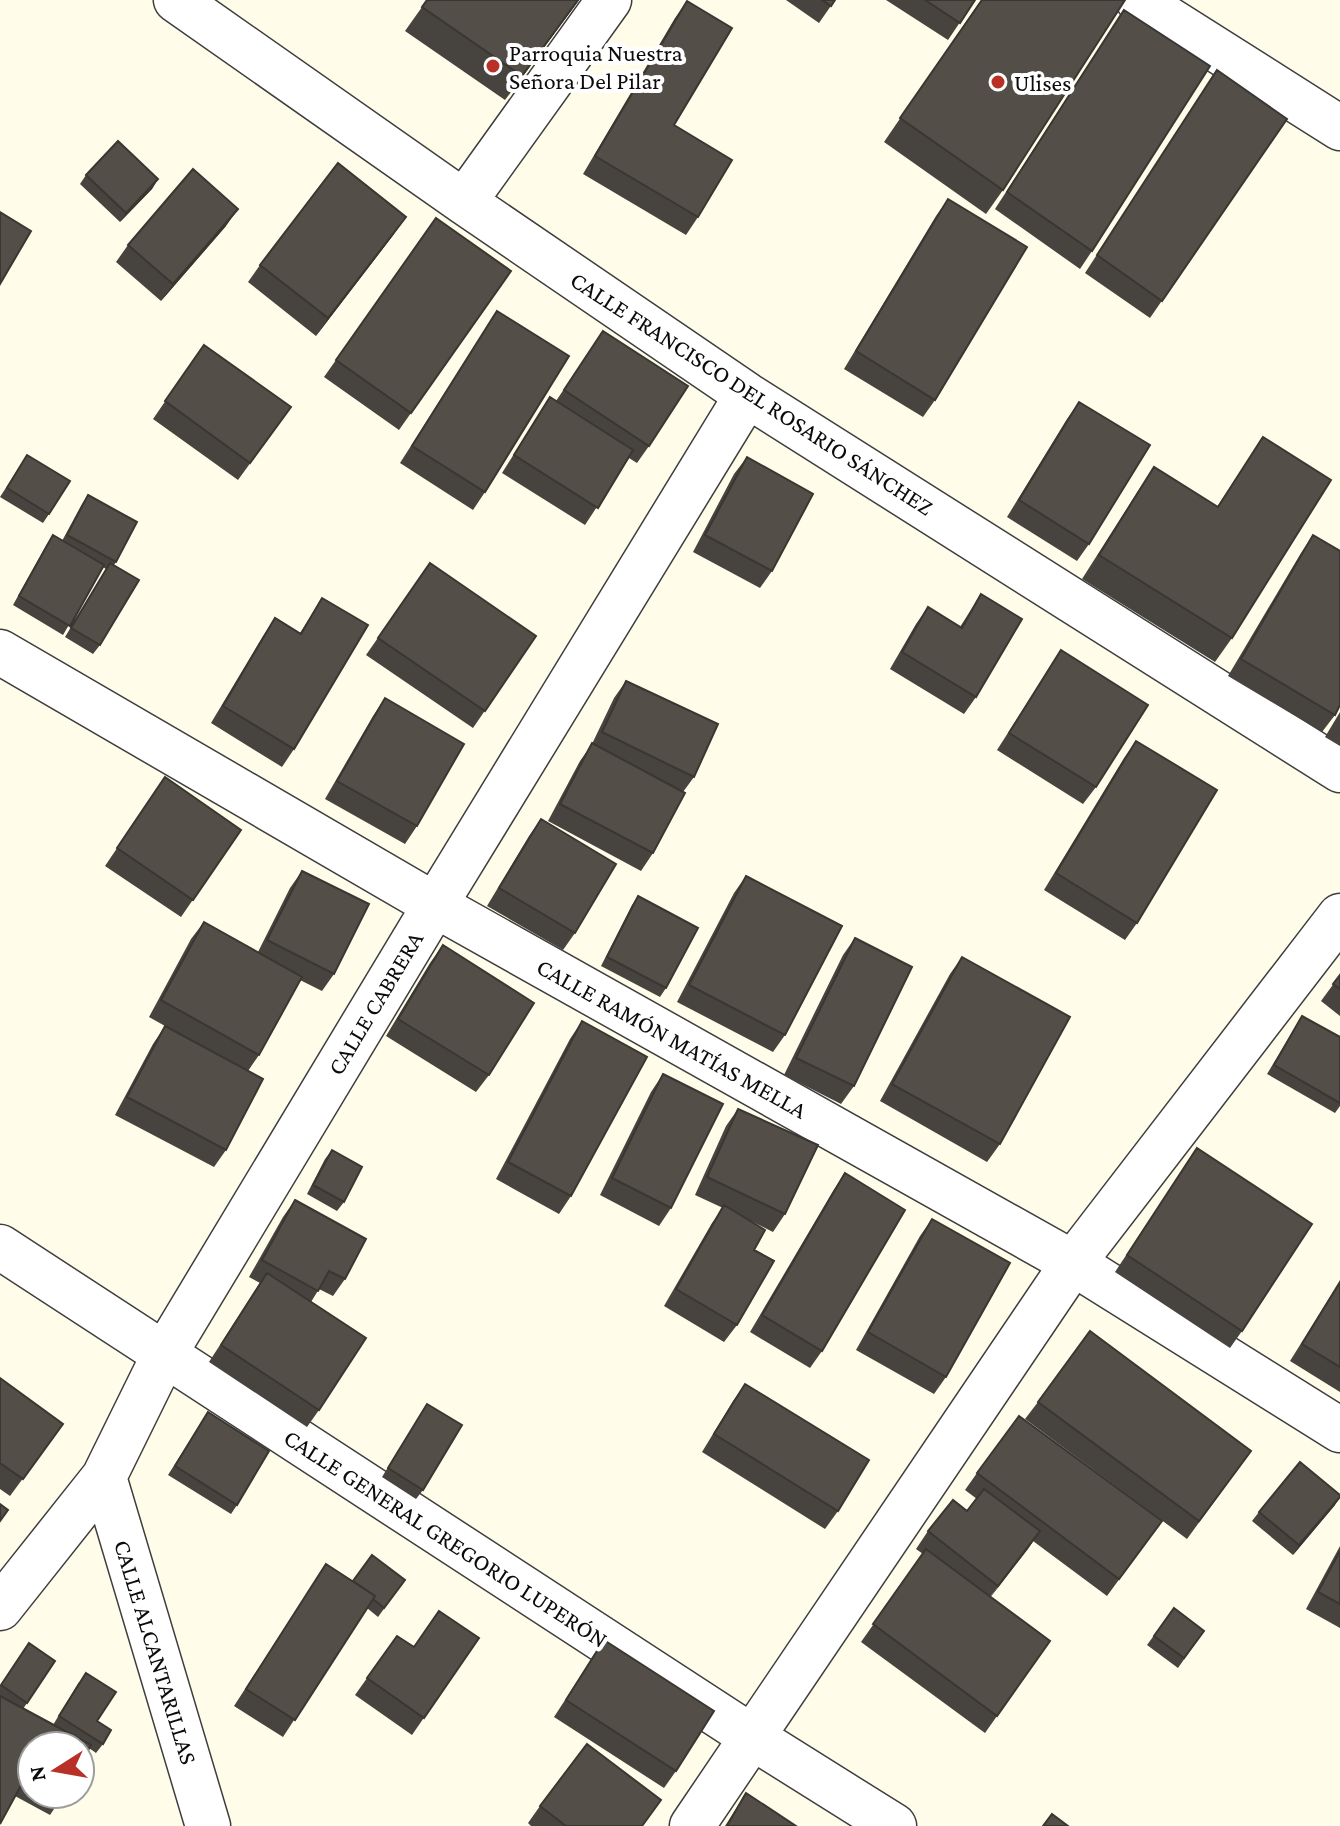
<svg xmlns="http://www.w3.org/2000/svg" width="1340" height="1826" font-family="'Crimson Pro',serif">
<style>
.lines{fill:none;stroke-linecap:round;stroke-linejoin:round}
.minor-casing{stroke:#3e3e3e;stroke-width:47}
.minor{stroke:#fff;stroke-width:44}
.wall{fill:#47433e}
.shaded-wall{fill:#3a3732}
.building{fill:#534e48;stroke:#3a3732;stroke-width:2}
.poi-dot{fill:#b83026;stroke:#fff;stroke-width:3}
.labels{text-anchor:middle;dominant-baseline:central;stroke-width:8;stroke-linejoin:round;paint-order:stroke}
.poi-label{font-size:24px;fill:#0b0b0b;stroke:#fff;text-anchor:start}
.street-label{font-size:24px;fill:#0b0b0b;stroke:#fff}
</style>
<rect width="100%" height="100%" fill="#fffde9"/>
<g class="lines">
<!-- minor casing -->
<g class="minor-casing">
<path id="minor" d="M176 0 464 202 747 395 1340 770
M1138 0 1340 128
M464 202 609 0
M0 652 435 905 1073 1263 1340 1430
M0 1247 752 1737 894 1826
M104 1477 208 1826
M0 1608 104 1477 164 1355 435 905 747 395
M692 1826 1073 1263 1340 916"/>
</g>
<!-- minor -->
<use href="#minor" class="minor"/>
</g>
<!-- wall -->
<path class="wall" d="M427 0H579L505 100 405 31Z
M786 0H835L819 23Z
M886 0H975L948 40Z
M981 0 1003 190 986 214 884 142Z
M687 1 674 125 698 217 686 235 583 174 675 18Z
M1124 10 1092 251 1080 269 995 209Z
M1217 70 1287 119 1150 318 1085 273Z
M86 175 158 179 152 189 120 222 80 184Z
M948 199 935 400 923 417 844 369 936 216Z
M436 218 511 271 399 430 324 377Z
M226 226 161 301 116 262 128 245Z
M394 234 316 336 248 282 260 265Z
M497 311 485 492 473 510 400 463Z
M603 331 649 446 637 463 629 458 585 525 502 473 550 397 556 401Z
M204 345 291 407 238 480 153 419Z
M1079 402 1089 544 1077 561 1007 517 1067 419Z
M1263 437 1232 638 1215 662 1082 579 1138 491 1154 467 1217 507Z
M27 455 49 514 43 523 0 497Z
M747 457 772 571 760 588 693 552 734 474Z
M88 495 116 562 114 565 100 645 93 654 65 637 106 569 103 567 63 635 13 605 47 544 53 535 62 541 82 504Z
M1313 535 1335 715 1322 732 1228 676 1301 553Z
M430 563 536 636 473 728 366 655Z
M981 594 976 697 964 714 890 669 916 624 928 607 960 627Z
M322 598 294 749 282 767 211 723 263 636 275 618 300 633Z
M1061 650 1096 787 1083 804 997 750Z
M626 681 694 777 683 792 653 853 641 871 548 821 580 761 592 744 614 698Z
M385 698 417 826 405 844 325 799 373 716Z
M1340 712V746L1325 737Z
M1136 741 1137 923 1125 940 1044 890 1124 758Z
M165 777 241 830 181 917 105 866Z
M541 819 575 933 563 950 487 906 529 836Z
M302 871 334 974 322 991 300 980 259 1055 248 1071 226 1150 214 1167 115 1115 153 1044 165 1026 149 1017 191 939 204 922 258 952 290 888Z
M746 876 785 1035 773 1052 677 1002 734 893Z
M638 896 666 988 660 997 601 966 632 905Z
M855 938 854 1086 841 1104 784 1075 843 955Z
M443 945 489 1075 476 1092 386 1036 430 963Z
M962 957 1000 1144 987 1162 880 1101 950 974Z
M1340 975V1016L1321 1001Z
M1302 1016 1340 1037V1106L1335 1113 1267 1074Z
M582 1021 571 1196 559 1214 496 1179 570 1039Z
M663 1074 671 1208 659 1226 600 1195 651 1092Z
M738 1109 785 1214 773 1232 751 1221 754 1250 737 1325 724 1342 664 1306 712 1223 723 1208 695 1195 726 1126Z
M1197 1148 1242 1331 1230 1348 1115 1272Z
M332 1150 344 1202 337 1211 307 1194 325 1159Z
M845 1173 822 1351 810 1368 750 1332 833 1191Z
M295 1200 345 1279 333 1296 319 1289 311 1302 319 1410 307 1427 209 1362 260 1283 249 1277 283 1217Z
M932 1219 946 1377 934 1394 856 1350 920 1236Z
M1340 1281V1392L1290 1361Z
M0 1378 63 1424 10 1496 0 1489Z
M745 1384 838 1511 825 1529 702 1452 733 1401Z
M1038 1402 1251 1451 1187 1539 1025 1419Z
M427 1404 423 1490 416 1499 382 1477Z
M208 1412 237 1505 231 1514 168 1475Z
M977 1473 1162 1521 1107 1596 1033 1541 990 1597 1050 1641 985 1733 861 1642 923 1554 916 1549 928 1531 967 1511 977 1499 965 1490Z
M1335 1505 1293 1555 1252 1521 1259 1512Z
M1340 1546V1628L1306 1609Z
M326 1564 353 1581 405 1580 378 1617 367 1608 283 1737 234 1706Z
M1174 1608 1204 1631 1178 1668 1147 1645Z
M397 1636 414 1647 479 1638 412 1735 355 1695Z
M604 1640 676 1771 664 1788 554 1717Z
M29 1643 55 1661 23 1709 53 1725 79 1682 97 1721 103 1744 96 1753 89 1748 32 1746V1794H64L50 1815 15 1796 0 1824V1686Z
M746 1793 796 1826H725Z
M540 1806 643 1826H531L528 1823Z"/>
<!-- shaded-wall -->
<path class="shaded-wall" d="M578 0H579L505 100 522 76Z
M158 179 152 189 120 222 126 213Z
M238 209 226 226 161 301 173 284Z
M406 217 394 234 316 336 328 318Z
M1340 1497 1335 1505 1293 1555 1299 1545Z
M1040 1531 1028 1549 986 1603 998 1586Z"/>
<!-- building -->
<path class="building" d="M427 0H578L522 76 422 7Z
M822 0H835L831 6Z
M925 0H975L960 23Z
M982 0H1125L1003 190 900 118Z
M687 1 732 28 674 125 732 160 698 217 595 156Z
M1124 10 1210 66 1092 251 1007 192Z
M1217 70 1287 119 1162 301 1097 255Z
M118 141 158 179 126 213 86 175Z
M338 163 406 217 328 318 260 265Z
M193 169 238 209 173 284 128 245Z
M948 199 1027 247 935 400 856 351Z
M0 212 31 231 0 284Z
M436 218 511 271 411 413 336 360Z
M497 311 569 356 485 492 412 446Z
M603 331 688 386 649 446 564 390Z
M204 345 291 407 250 463 165 401Z
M550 397 633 450 598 508 514 455Z
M1079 402 1150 445 1089 544 1019 500Z
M1263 437 1331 480 1232 638 1099 555 1154 467 1218 507Z
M27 455 70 481 49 514 7 488Z
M747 457 813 494 772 571 705 535Z
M88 495 137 522 116 562 67 535Z
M53 535 104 565 70 626 19 596Z
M1313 535 1340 551V705L1335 715 1241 659Z
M110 563 139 580 100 645 71 628Z
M430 563 536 636 485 711 378 638Z
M981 594 1022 619 976 697 902 652 928 607 962 628Z
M322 598 368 625 294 749 223 706 275 618 301 634Z
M1061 650 1148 705 1096 787 1009 733Z
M626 681 718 724 694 777 602 732Z
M385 698 464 744 417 826 337 781Z
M1136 741 1217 790 1137 923 1056 873Z
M592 743 685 793 653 853 560 804Z
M165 777 241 830 193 900 117 848Z
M541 819 616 864 575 933 499 888Z
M302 871 369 904 334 974 267 940Z
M746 876 842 926 785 1035 689 985Z
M638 896 698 928 666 988 607 957Z
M204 922 302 977 259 1055 161 1000Z
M855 938 912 967 854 1086 796 1058Z
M443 945 534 1003 489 1075 398 1019Z
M962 957 1070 1017 1000 1144 892 1084Z
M1340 975V989L1333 984Z
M1302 1016 1340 1037V1103L1274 1065Z
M582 1021 647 1057 571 1196 508 1162Z
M165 1026 263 1079 226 1150 127 1097Z
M663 1074 723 1104 671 1208 612 1178Z
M738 1109 818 1145 785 1214 707 1177Z
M1197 1148 1312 1224 1242 1331 1127 1255Z
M332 1150 362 1167 344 1202 313 1185Z
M845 1173 905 1210 822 1351 762 1315Z
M295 1200 366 1239 345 1279 329 1271 318 1291 262 1260Z
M724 1205 765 1230 754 1250 774 1261 737 1325 676 1289Z
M932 1219 1010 1263 946 1377 868 1332Z
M267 1273 366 1338 319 1410 221 1345Z
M1340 1282V1367L1302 1344Z
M1090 1331 1251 1451 1199 1521 1038 1402Z
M0 1378 63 1424 23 1479 0 1463Z
M745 1384 869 1460 838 1511 714 1434Z
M427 1404 462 1425 423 1490 388 1468Z
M208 1412 269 1451 237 1505 175 1466Z
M1019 1416 1162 1521 1119 1579 977 1473Z
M1300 1462 1340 1495V1497L1299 1545 1259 1512Z
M984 1489 1040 1531 998 1586 928 1531 953 1500 967 1511Z
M0 1504 8 1510 0 1521Z
M926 1549 1050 1641 997 1716 873 1624Z
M1340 1551V1604L1318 1592Z
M372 1555 405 1580 384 1608 373 1599 375 1596 353 1581Z
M326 1564 375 1596 295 1720 246 1689Z
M1174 1608 1204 1631 1184 1658 1154 1636Z
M439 1611 479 1638 424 1718 367 1678 397 1636 414 1647Z
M604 1640 714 1711 676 1771 566 1700Z
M29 1643 55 1661 27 1703 1 1685Z
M86 1673 116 1692 97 1721 111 1730 103 1744 59 1716Z
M0 1696 91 1745 80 1765V1746H32V1782L25 1778 0 1824Z
M587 1744 661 1800 642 1826H566L540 1806Z
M746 1793 796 1826H727Z
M1052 1814 1068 1826H1043Z"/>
<!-- markers -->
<g class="poi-dot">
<circle cx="493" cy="66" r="8"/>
<circle cx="998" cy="82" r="8"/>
</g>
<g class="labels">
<!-- poi labels -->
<g class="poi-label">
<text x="509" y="52">Parroquia Nuestra<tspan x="509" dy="28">Señora Del Pilar</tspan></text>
<text x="1014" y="82">Ulises</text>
</g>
<!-- street labels -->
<g class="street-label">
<text transform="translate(752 393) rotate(33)">CALLE FRANCISCO DEL ROSARIO SÁNCHEZ</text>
<text transform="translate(375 1003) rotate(-59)">CALLE CABRERA</text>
<text transform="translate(672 1038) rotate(29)">CALLE RAMÓN MATÍAS MELLA</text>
<text transform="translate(446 1538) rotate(33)">CALLE GENERAL GREGORIO LUPERÓN</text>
<text transform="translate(156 1652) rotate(73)">CALLE ALCANTARILLAS</text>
</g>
</g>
<!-- north arrow -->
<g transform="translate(56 1770) rotate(259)"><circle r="38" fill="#ffffff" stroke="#9d9d9d" stroke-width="2"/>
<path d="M0-6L14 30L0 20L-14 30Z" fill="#b83026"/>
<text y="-12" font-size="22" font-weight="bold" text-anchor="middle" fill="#0b0b0b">N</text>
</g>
</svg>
